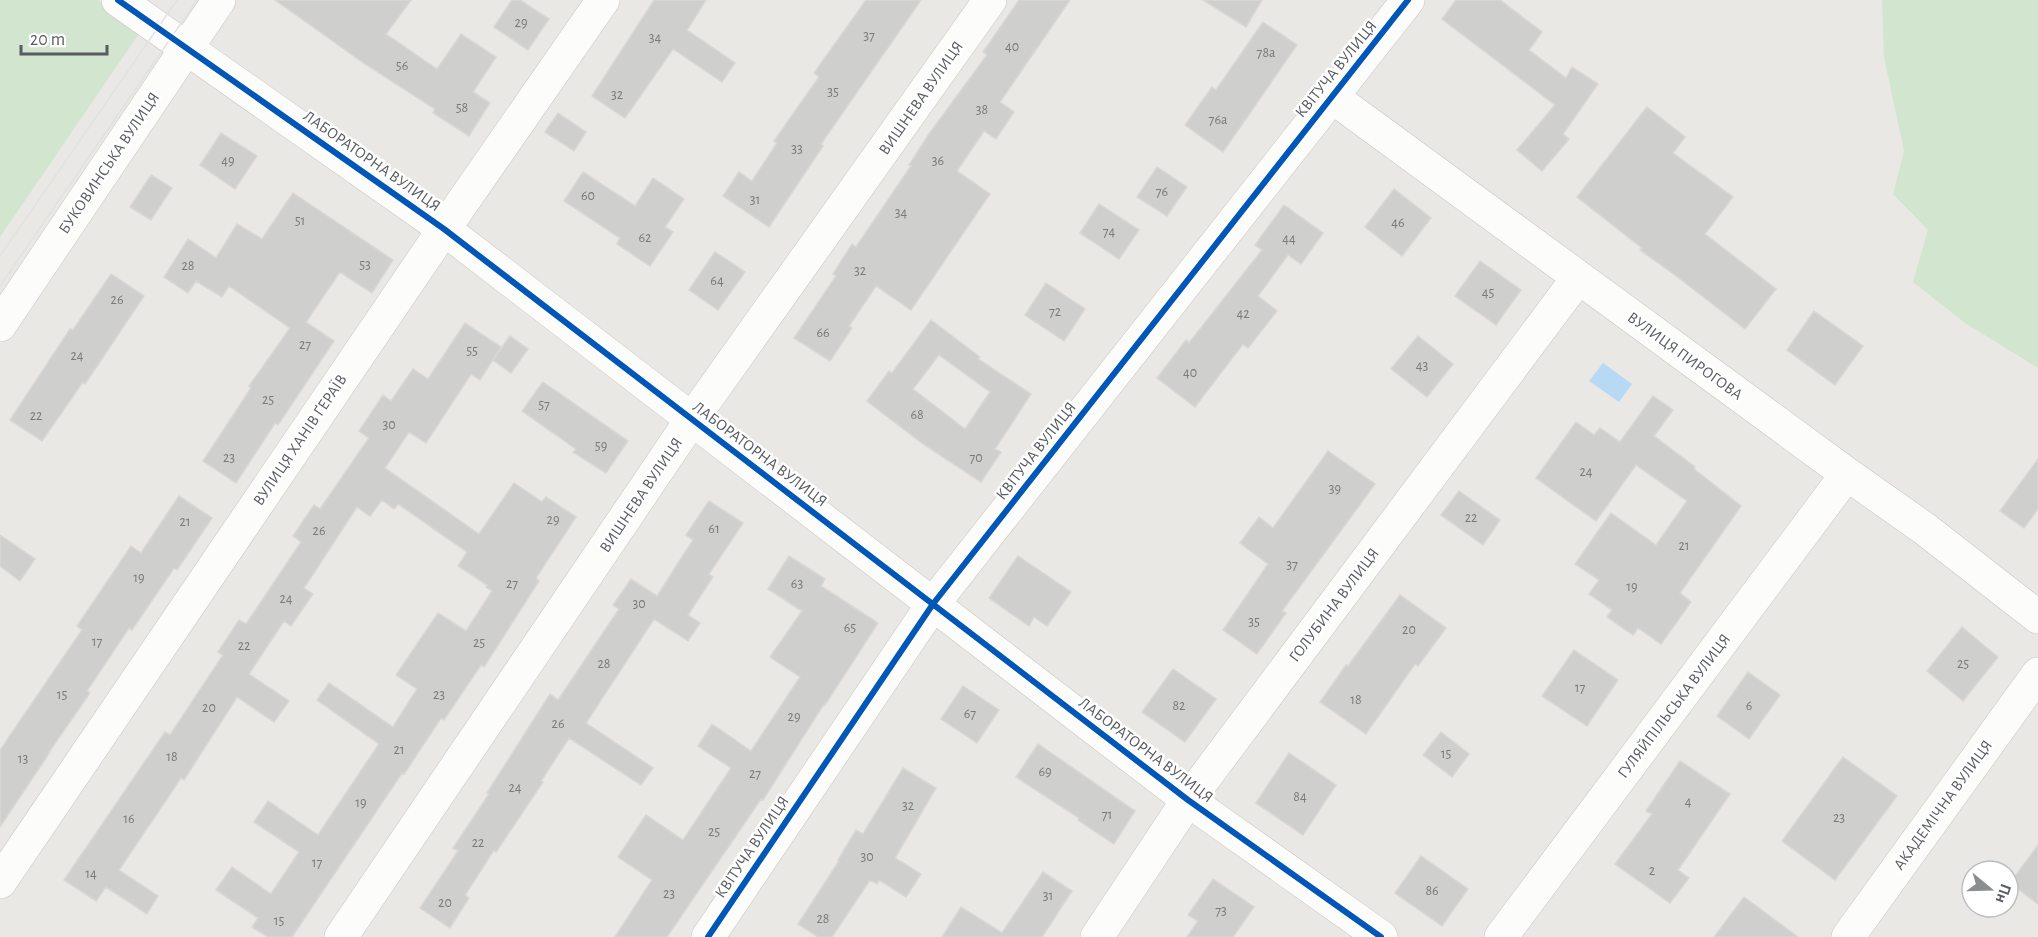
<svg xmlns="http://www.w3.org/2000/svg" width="2038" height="937" font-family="'Alegreya Sans',sans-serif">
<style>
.green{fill:#d1e5cf}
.water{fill:#b7d9f4}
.building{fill:#cfcfcd;stroke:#d8d7d3;stroke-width:1.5;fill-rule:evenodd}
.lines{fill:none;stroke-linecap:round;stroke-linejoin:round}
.minor-casing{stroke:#c6c6c6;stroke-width:34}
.minor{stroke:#fcfcfb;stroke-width:33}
.tram{stroke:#e0e1e1;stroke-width:1.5}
.cycleway-casing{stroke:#fff;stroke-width:10}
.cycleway{stroke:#0057b8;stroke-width:6}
.labels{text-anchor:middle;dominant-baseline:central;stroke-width:5;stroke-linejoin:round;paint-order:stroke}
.number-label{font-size:14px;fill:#787b7d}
.street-label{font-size:16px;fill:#595d61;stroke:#fff}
</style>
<rect width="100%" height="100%" fill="#e9e8e4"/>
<!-- green -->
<path class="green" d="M0 0H98L139 29 138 35 0 237Z
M1882 0H2038V368L1965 323 1913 282 1928 230 1893 194 1904 151 1884 57Z"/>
<!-- water -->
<path class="water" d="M1603 363 1632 384 1619 402 1589 381Z"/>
<!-- building -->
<path class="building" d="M275 0H411L386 34 437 69 461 34 496 57 473 92 490 103 469 136 433 113 435 109 365 64Z
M512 0H520L549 19 528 50 494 27Z
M654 0H706L687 30 735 63 722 82 673 49 625 118 592 96Z
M866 0H921L821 144 823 146 769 227 723 196 739 172 752 181 777 143 774 141 819 77 814 73Z
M1019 0H1070L1000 102 1014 112 996 139 984 131 957 171 990 194 911 310 876 286 849 326 852 328 830 361 794 338 836 276 833 274 852 244 856 247 911 166 909 165 929 134 987 55 983 52Z
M1203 0H1262L1246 27Z
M1456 0H1500L1542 32 1529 50 1566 78 1572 67 1598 84 1563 134 1569 139 1542 171 1517 150 1555 105 1442 19Z
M1263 22 1297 45 1223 152 1185 125 1212 87 1216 90Z
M1647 107 1685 137 1673 153 1733 197 1705 234 1776 289 1745 329 1675 275 1640 250 1642 248 1577 197Z
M558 113 586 132 574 151 545 132Z
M221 133 257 156 235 189 200 165Z
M1157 167 1187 187 1167 216 1137 197Z
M583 172 635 206 653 178 684 199 665 227 673 232 650 266 617 244 620 238 564 201Z
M151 175 172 188 151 220 130 207Z
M1394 189 1431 218 1402 256 1365 227Z
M293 193 393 260 372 293 340 272 306 322 334 341 278 425 275 423 236 483 203 461 251 388 249 386 290 328 229 286 222 297 196 281 188 293 164 277 188 239 216 258 237 224 262 239Z
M1099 204 1139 230 1119 259 1080 233Z
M1284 205 1323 233 1301 264 1288 255 1258 296 1277 311 1248 348 1243 344 1195 407 1157 378 1186 340 1189 343 1262 250 1255 245Z
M715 252 745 272 718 310 689 290Z
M1480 261 1521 290 1496 325 1455 296Z
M111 274 144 296 85 384 83 382 42 441 10 420 70 329 73 330Z
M1046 283 1085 309 1064 341 1025 315Z
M1814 311 1863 346 1835 385 1787 350Z
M931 320 980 357 978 359 1031 394 995 449 1001 452 981 482 923 444 867 401 889 371 892 373ZM939 355 990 392 965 429 913 389Z
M465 323 501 347 480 380 471 374 426 443 409 432 385 468 479 534 514 483 542 502 546 497 576 517 536 578 539 581 484 667 481 665 444 720 441 718 404 774 402 773 292 937H268L252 927 258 918 216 890 232 867 271 894 299 852 254 822 268 801 318 835 379 744 317 700 329 683 393 727 417 689 396 675 438 613 466 631 492 591 486 587 487 585 458 566 467 552 398 504 394 509 382 500 370 516 357 507 304 588 313 594 291 626 284 621 249 674 289 701 274 722 237 697 184 780 181 778 119 870 158 896 147 914 106 887 96 901 64 880 165 732 170 735 223 655 218 652 239 620 246 624 301 542 293 536 314 505 320 509 369 438 359 431 383 395 391 401 413 369 428 379Z
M510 336 528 349 511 373 493 360Z
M1418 336 1453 364 1427 397 1391 369Z
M543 382 628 441 606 473 573 452 576 449 522 411Z
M1653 396 1673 410 1654 436 1695 467 1694 469 1741 506 1680 593 1691 602 1661 644 1638 628 1633 635 1607 617 1612 610 1589 594 1599 580 1575 564 1611 513 1656 545 1687 501 1636 465 1596 521 1536 478 1576 422 1594 435 1600 428 1620 442Z
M1328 451 1375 484 1282 611 1286 613 1257 654 1223 630 1268 564 1240 543 1259 517 1273 528Z
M2038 459V509L2024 528 2000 511Z
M1459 491 1500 520 1483 545 1441 515Z
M179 496 212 518 177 570 174 568 132 630 129 628 87 691 90 693 49 752H50L0 827V750L82 630 77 626 131 546 141 553Z
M709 501 743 523 709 574 713 577 688 615 700 623 688 641 654 619 586 723 653 768 641 785 569 738 541 781 543 782 496 852 494 850 465 895 469 898 450 928 420 908 458 851 453 848 489 794 487 793 550 694 558 700 619 609 613 605 631 579 657 596 693 540 686 535Z
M0 535 35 559 20 581 0 566Z
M789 556 825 579 821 586 878 623 825 705 824 704 763 800 761 799 667 937H615L652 880 618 857 646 815 683 840 731 768 698 746 712 724 751 751 800 677 770 657 802 611 768 589Z
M1018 556 1071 592 1047 626 1034 617 1029 626 989 598Z
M1400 595 1446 628 1418 666 1415 664 1366 734 1320 702 1346 665 1348 666Z
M1962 627 1998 657 1963 701 1927 671Z
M1574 650 1618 680 1587 726 1542 696Z
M1173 669 1216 699 1185 742 1142 712Z
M1748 672 1780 695 1749 739 1717 716Z
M963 686 999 710 977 743 941 719Z
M1441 732 1469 754 1452 777 1423 755Z
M1038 744 1135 811 1114 844 1078 820 1079 818 1016 777Z
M1289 753 1336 785 1303 835 1256 803Z
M1843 757 1897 796 1835 880 1782 841Z
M1680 761 1730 794 1678 870 1689 878 1670 903 1615 864 1652 814 1646 811Z
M903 768 936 788 895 858 921 874 906 897 879 880 877 884 870 880 832 937H818L798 924 839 861 838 860 856 830 863 834Z
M2038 845V904L2010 883Z
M1421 856 1468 889 1442 926 1395 893Z
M1043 872 1072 891 1042 937H942L961 907 1002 933Z
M1213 879 1254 907 1233 937H1187L1198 921 1188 915Z
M1744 897 1798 937H1714Z"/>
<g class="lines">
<!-- minor casing -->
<g class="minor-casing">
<path id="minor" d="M118 0 444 229 1188 800 1381 937
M1331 96 1847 474 1925 529 2038 617
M0 325 219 0
M0 882 444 229 603 0
M341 937 692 419 990 0
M708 937 933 604 1408 0
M1097 937 1188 800 1578 278
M1501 937 1847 474
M1848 937 2038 674"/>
</g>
<!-- minor -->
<use href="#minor" class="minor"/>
<!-- tram -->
<path class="tram" d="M0 256 177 0
M0 286 197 0"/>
<!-- cycleway casing -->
<g class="cycleway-casing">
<path id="cycleway" d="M118 0 444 229 1188 800 1381 937
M708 937 933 604 1408 0"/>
</g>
<!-- cycleway -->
<use href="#cycleway" class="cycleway"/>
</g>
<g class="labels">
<!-- number labels -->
<g class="number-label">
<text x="521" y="23">29</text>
<text x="869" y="36">37</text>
<text x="655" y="38">34</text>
<text x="1012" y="47">40</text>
<text x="1266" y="53">78а</text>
<text x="402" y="66">56</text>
<text x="833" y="92">35</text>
<text x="617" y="95">32</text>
<text x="462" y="108">58</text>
<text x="982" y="110">38</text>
<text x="1218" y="120">76а</text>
<text x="797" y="149">33</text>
<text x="228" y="161">49</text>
<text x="938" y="161">36</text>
<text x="1162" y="192">76</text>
<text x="588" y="196">60</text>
<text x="755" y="200">31</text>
<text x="901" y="213">34</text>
<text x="300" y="221">51</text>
<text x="1398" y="223">46</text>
<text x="1109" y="232">74</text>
<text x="645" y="238">62</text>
<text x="1289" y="239">44</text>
<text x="365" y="265">53</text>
<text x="188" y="266">28</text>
<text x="860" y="271">32</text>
<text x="717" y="281">64</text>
<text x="1488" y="293">45</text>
<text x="117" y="300">26</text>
<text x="1055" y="312">72</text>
<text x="1243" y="314">42</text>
<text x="823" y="333">66</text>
<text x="305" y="345">27</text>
<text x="472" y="351">55</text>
<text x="77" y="356">24</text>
<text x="1422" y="366">43</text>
<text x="1190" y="373">40</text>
<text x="268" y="400">25</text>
<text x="544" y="405">57</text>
<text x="917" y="415">68</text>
<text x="36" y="416">22</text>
<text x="389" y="425">30</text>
<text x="601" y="446">59</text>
<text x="229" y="458">23</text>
<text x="976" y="458">70</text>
<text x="1586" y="472">24</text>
<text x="1335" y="489">39</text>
<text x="1471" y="518">22</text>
<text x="553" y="520">29</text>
<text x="185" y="522">21</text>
<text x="714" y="529">61</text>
<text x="319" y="531">26</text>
<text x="1684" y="546">21</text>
<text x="1292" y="565">37</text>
<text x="139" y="578">19</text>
<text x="512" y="584">27</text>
<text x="797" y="584">63</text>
<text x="1632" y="587">19</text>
<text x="286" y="599">24</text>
<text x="639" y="604">30</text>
<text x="1254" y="622">35</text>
<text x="850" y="628">65</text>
<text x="1409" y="630">20</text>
<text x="97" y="642">17</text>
<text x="479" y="643">25</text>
<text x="244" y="646">22</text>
<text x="604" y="664">28</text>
<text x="1963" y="664">25</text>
<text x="1580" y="688">17</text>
<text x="62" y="695">15</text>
<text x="439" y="695">23</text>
<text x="1356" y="700">18</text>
<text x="1179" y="706">82</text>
<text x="1749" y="706">6</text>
<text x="209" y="708">20</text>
<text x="970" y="714">67</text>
<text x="794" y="717">29</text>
<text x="558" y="724">26</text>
<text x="399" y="750">21</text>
<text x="1446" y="754">15</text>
<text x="172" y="757">18</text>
<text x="23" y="759">13</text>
<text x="1045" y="772">69</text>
<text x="755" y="774">27</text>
<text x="515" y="788">24</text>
<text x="1300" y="797">84</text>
<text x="1688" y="802">4</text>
<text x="361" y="803">19</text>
<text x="908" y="806">32</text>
<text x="1107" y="815">71</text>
<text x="1839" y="818">23</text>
<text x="129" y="819">16</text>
<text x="714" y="832">25</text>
<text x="478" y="843">22</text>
<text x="867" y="857">30</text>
<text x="317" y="863">17</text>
<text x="1652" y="871">2</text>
<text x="91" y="874">14</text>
<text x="1432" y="891">86</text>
<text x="669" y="894">23</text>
<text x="1048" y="896">31</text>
<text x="445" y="903">20</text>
<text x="1221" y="911">73</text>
<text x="823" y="919">28</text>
<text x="279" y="921">15</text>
</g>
<!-- street labels -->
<g class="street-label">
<text transform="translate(1336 69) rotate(-51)">КВІТУЧА ВУЛИЦЯ</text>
<text transform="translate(921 98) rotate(-55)">ВИШНЕВА ВУЛИЦЯ</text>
<text transform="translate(372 161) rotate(35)">ЛАБОРАТОРНА ВУЛИЦЯ</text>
<text transform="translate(109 163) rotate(-56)">БУКОВИНСЬКА ВУЛИЦЯ</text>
<text transform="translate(1685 356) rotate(36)">ВУЛИЦЯ ПИРОГОВА</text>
<text transform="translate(300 440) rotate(-56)">ВУЛИЦЯ ХАНІВ ҐЕРАЇВ</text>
<text transform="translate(1036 451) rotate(-52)">КВІТУЧА ВУЛИЦЯ</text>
<text transform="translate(760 454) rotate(37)">ЛАБОРАТОРНА ВУЛИЦЯ</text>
<text transform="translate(641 495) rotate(-56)">ВИШНЕВА ВУЛИЦЯ</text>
<text transform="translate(1334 605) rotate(-53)">ГОЛУБИНА ВУЛИЦЯ</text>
<text transform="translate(1674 706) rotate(-53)">ГУЛЯЙПІЛЬСЬКА ВУЛИЦЯ</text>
<text transform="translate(1146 750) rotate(37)">ЛАБОРАТОРНА ВУЛИЦЯ</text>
<text transform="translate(1943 805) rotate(-54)">АКАДЕМІЧНА ВУЛИЦЯ</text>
<text transform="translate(752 847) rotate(-56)">КВІТУЧА ВУЛИЦЯ</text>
</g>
</g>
<!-- north arrow -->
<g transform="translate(1990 889) rotate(109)"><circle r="28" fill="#ffffff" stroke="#bdbec0" stroke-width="1.5"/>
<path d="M0-4.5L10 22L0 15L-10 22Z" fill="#8b8e8f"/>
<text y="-9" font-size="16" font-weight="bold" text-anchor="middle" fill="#595d61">Пн</text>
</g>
<!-- scale -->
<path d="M21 45v9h86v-9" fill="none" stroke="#595d61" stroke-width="3"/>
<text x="30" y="45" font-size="18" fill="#595d61" stroke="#ffffff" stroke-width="4.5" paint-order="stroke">20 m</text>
</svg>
